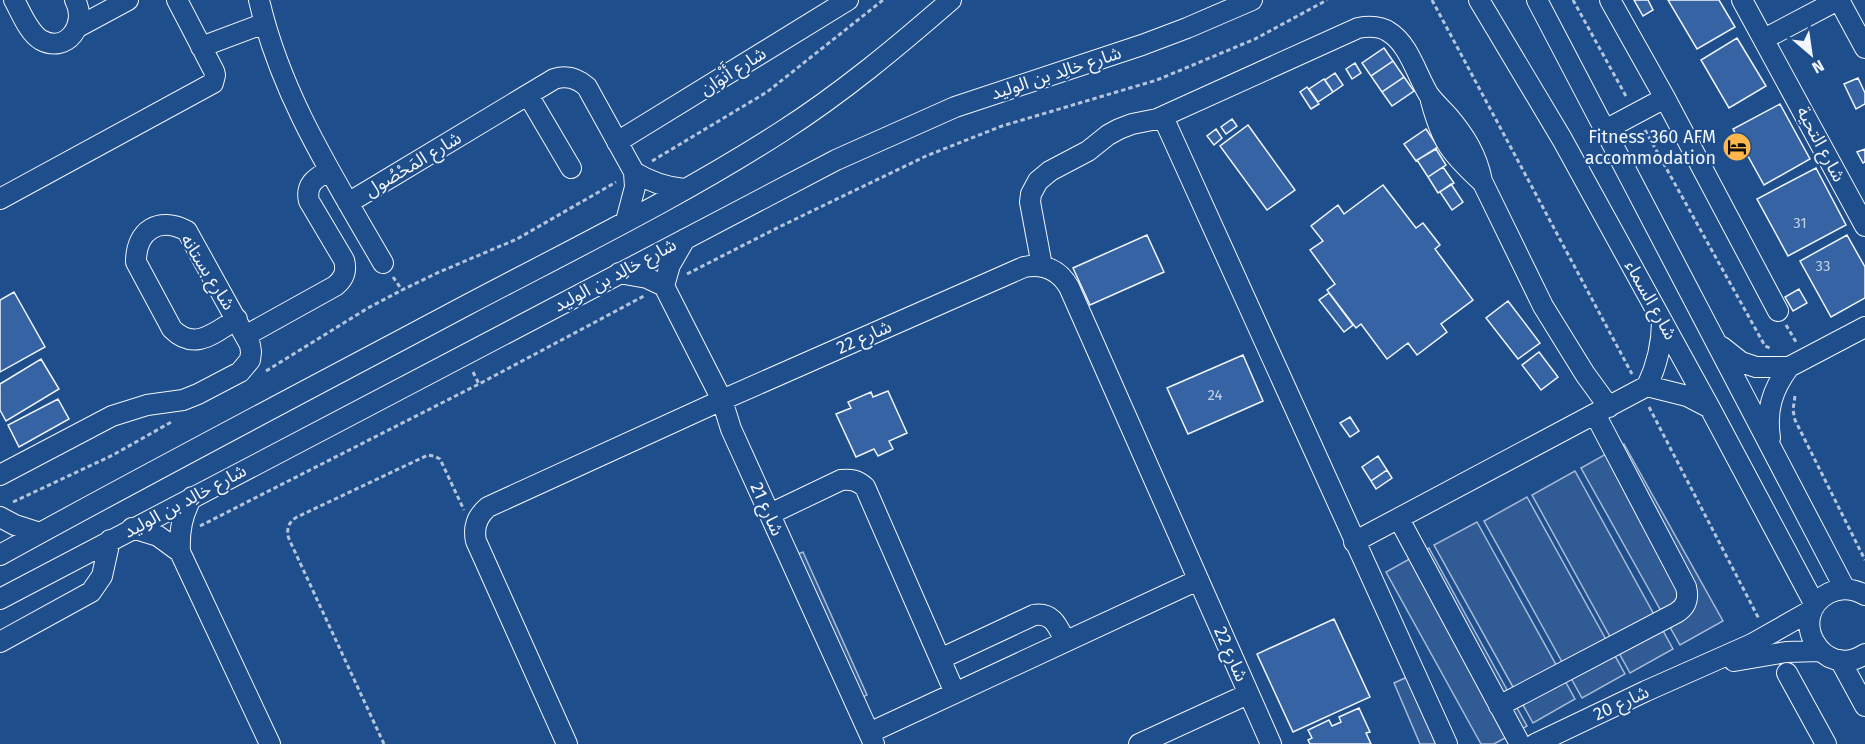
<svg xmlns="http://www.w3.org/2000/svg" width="1865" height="744" font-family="'Fira Sans','Noto Sans Arabic',sans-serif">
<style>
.parking{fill:#305b95;stroke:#a8bbd7;stroke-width:1.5}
.building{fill:#3563a3;stroke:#f2f6ff;stroke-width:1.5}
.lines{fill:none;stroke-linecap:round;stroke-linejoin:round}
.minor-casing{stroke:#f2f6ff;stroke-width:22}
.path{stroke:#b3c4dc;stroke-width:3;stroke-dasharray:4.5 3;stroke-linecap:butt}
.minor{stroke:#1f4e8c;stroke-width:20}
.labels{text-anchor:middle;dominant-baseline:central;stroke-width:4.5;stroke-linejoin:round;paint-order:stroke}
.number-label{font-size:15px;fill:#c3d1e8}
.street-label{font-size:18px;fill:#f2f6ff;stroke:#1f4e8c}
.poi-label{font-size:18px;fill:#f2f6ff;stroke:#1f4e8c;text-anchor:end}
</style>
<rect width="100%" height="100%" fill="#1f4e8c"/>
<!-- parking -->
<path class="parking" d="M1624 444 1723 621 1680 645 1581 468Z
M1575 471 1673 649 1630 673 1532 495Z
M1527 497 1625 674 1582 698 1484 521Z
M1477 522 1575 699 1533 723 1434 545Z
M1429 548 1527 726 1494 744H1481L1386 572Z
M803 552 867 695 853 702 789 558Z
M1423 670 1455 744H1420L1394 683Z"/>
<!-- building -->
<path class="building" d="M1634 0H1648L1653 10 1643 16Z
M1668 0H1719L1735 27 1697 49Z
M1737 38 1766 86 1729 108 1701 60Z
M1384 48 1393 61 1371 76 1362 63Z
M1393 61 1404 77 1382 92 1371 76Z
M1355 63 1361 73 1352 79 1346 69Z
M1335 73 1343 85 1333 92 1325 80Z
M1404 77 1414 91 1392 106 1382 92Z
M1858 78 1865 93V104L1856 109 1844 84Z
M1324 79 1333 92 1318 102 1309 89Z
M1307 87 1319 104 1311 109 1300 92Z
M1780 104 1810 159 1764 185 1733 129Z
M1232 119 1237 126 1226 134 1221 127Z
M1248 125 1295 190 1267 210 1220 146Z
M1216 129 1222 138 1214 145 1207 136Z
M1426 129 1438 147 1416 161 1404 144Z
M1436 149 1446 165 1428 177 1417 160Z
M1865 149V162L1863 163 1857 152Z
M1443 167 1454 183 1438 193 1428 177Z
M1816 168 1846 225 1788 256 1757 199Z
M1451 184 1463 202 1452 210 1440 192Z
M1383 185 1416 228 1423 223 1440 245 1435 249 1473 300 1441 324 1447 332 1417 355 1408 343 1387 359 1361 324 1356 328 1327 290 1335 284 1310 250 1323 241 1311 226 1338 205 1344 214Z
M1147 235 1164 272 1090 305 1073 268Z
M1847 235 1865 267V298L1831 317 1800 261Z
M1799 289 1807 303 1793 311 1785 297Z
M14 292 45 347 0 372V300Z
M1329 293 1353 325 1344 332 1319 300Z
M1508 301 1540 343 1518 359 1486 318Z
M1539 352 1558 377 1541 390 1522 365Z
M1243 355 1263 401 1188 434 1167 388Z
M41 359 59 389 6 421 0 410V384Z
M888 391 907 433 889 441 893 449 878 456 874 449 856 457 836 414 851 408 848 402 871 392 873 397Z
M58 399 69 419 19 447 8 425Z
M1350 417 1359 431 1350 437 1340 423Z
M1378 456 1387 470 1371 481 1362 467Z
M1387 470 1392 478 1376 489 1371 481Z
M1334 619 1370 697 1293 732 1257 654Z
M1359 708 1370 732 1366 733 1371 744H1310L1308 740 1312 738 1308 730 1329 720 1332 726 1341 722 1339 717Z"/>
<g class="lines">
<!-- minor casing -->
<g class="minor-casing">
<path id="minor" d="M14 0C21 12 28 32 41 40 67 54 88 24 75 0
M259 0C281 96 334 178 383 263
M1479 0 1562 139 1710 408 1815 605
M1537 0 1845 589
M1610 0 1665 98 1778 311
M1742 0 1865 226
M1839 0 1865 48
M78 27 128 0
M1764 39 1838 0
M201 47 265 23
M528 95 571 168
M1431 101C1442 142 1450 152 1481 181
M1163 117 1447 744
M1605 130 1665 98
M617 142 848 0
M634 172C650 182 665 187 684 189
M0 199 213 83 215 75 214 71 177 0
M348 203 554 79C567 75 577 78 587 87L634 172 635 187 626 221
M1042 266 1030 202 1031 194 1038 181 1050 171 1088 151 1108 135 1119 129 1132 124 1157 119 1358 28C1369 26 1380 26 1389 32 1409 44 1417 76 1429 95 1434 102 1442 109 1448 116 1465 136 1477 155 1482 181L1543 306 1585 374 1609 407
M619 273 647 278 664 286
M664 286 722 400 731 429 874 744
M664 286 670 265 685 239
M245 336 335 286C344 279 347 271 344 260L309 201C305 184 316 178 329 170
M1722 347 1741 362 1756 367H1789L1865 327
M1647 386 1687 396 1710 408
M1770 438C1766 410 1772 390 1789 367
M0 475 112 416 147 405 183 400 198 394 240 372 250 360 251 352 250 345 187 231C159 216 136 230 136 262L172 329C195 352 215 332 237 319
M192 497C182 515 179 531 180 552L270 744
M770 514 841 480C851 479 857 480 865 487L955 693
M0 517 15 525 40 533
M1399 519 1520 744
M132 528 158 536 180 552
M1354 542 1647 386C1657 365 1662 345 1662 321
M0 555C154 470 309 389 465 306 571 250 680 197 781 132 842 93 897 47 951 0
M1865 595C1854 589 1841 587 1829 593 1785 616 1823 682 1865 654
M0 599 836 160 955 107 1142 45 1187 28 1252 0
M0 642 91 592 102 576 110 540
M940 659 1034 615C1053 612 1058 627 1065 641
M1840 660 1865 706
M1734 661 1786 652 1821 651
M1787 673 1826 744
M1499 706 1676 613C1686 607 1689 599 1686 587L1595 414
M869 733 1198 580
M567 744 476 541C473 527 477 516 488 507L722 400 1024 267C1044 263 1059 270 1069 287L1271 744
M1139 744 1248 694
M1535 744 1646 691 1752 644 1812 610"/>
</g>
<!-- path -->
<path class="path" d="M1432 0 1632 374
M1573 0 1627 98
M1645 130 1765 346 1770 348
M652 161 767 92 883 0
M687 274 779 227 926 156 1002 126 1157 80 1255 39 1327 0
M393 277 402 290
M1786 325 1796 342
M266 371 368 308 402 290 437 273 517 239 616 182
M473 372 479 384
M1795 396 1793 410 1795 420 1865 560
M1649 407 1759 619
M13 502 113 455 173 421
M200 526 479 384 644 296
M384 744 289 539C286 530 288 522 297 517L428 455 434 456 440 459 464 510"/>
<!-- minor -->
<use href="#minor" class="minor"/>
</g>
<!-- icons -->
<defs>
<g id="hotel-disc" transform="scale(1.5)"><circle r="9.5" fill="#ffb74d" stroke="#1f4e8c"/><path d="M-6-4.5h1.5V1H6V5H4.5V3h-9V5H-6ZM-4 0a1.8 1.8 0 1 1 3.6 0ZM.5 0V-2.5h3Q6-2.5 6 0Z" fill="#111"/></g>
</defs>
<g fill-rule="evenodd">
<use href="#hotel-disc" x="1737" y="147"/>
</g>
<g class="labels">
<!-- number labels -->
<g class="number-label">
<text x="1800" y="223">31</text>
<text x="1823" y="266">33</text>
<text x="1215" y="395">24</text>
</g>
<!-- street labels -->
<g class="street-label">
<text transform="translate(733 71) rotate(-32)">شارع أَنْوَان</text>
<text transform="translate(1056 73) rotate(-18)">شارع خالِد بن الوليد</text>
<text transform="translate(1821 144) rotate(62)">شارع التحية</text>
<text transform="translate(413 164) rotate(-31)">شارع المَحْصُول</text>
<text transform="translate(208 272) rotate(58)">شارع بستانه</text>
<text transform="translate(615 275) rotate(-28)">شارع خالِد بن الوليد</text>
<text transform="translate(1651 300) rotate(61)">شارع السماء</text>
<text transform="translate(864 337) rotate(-24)">شارع 22</text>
<text transform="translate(185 501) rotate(-28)">شارع خالِد بن الوليد</text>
<text transform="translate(767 509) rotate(66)">شارع 21</text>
<text transform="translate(1231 654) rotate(66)">شارع 22</text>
<text transform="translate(1621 703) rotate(-25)">شارع 20</text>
</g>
<!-- poi labels -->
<g class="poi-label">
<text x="1716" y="137">Fitness 360 AFM<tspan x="1716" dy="21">accommodation</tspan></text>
</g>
</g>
<!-- north arrow -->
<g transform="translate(1811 54) rotate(151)" stroke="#1f4e8c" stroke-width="4.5" paint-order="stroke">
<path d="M0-4.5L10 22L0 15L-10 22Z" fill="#f2f6ff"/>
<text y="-9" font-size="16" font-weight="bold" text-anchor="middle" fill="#f2f6ff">N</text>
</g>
</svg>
